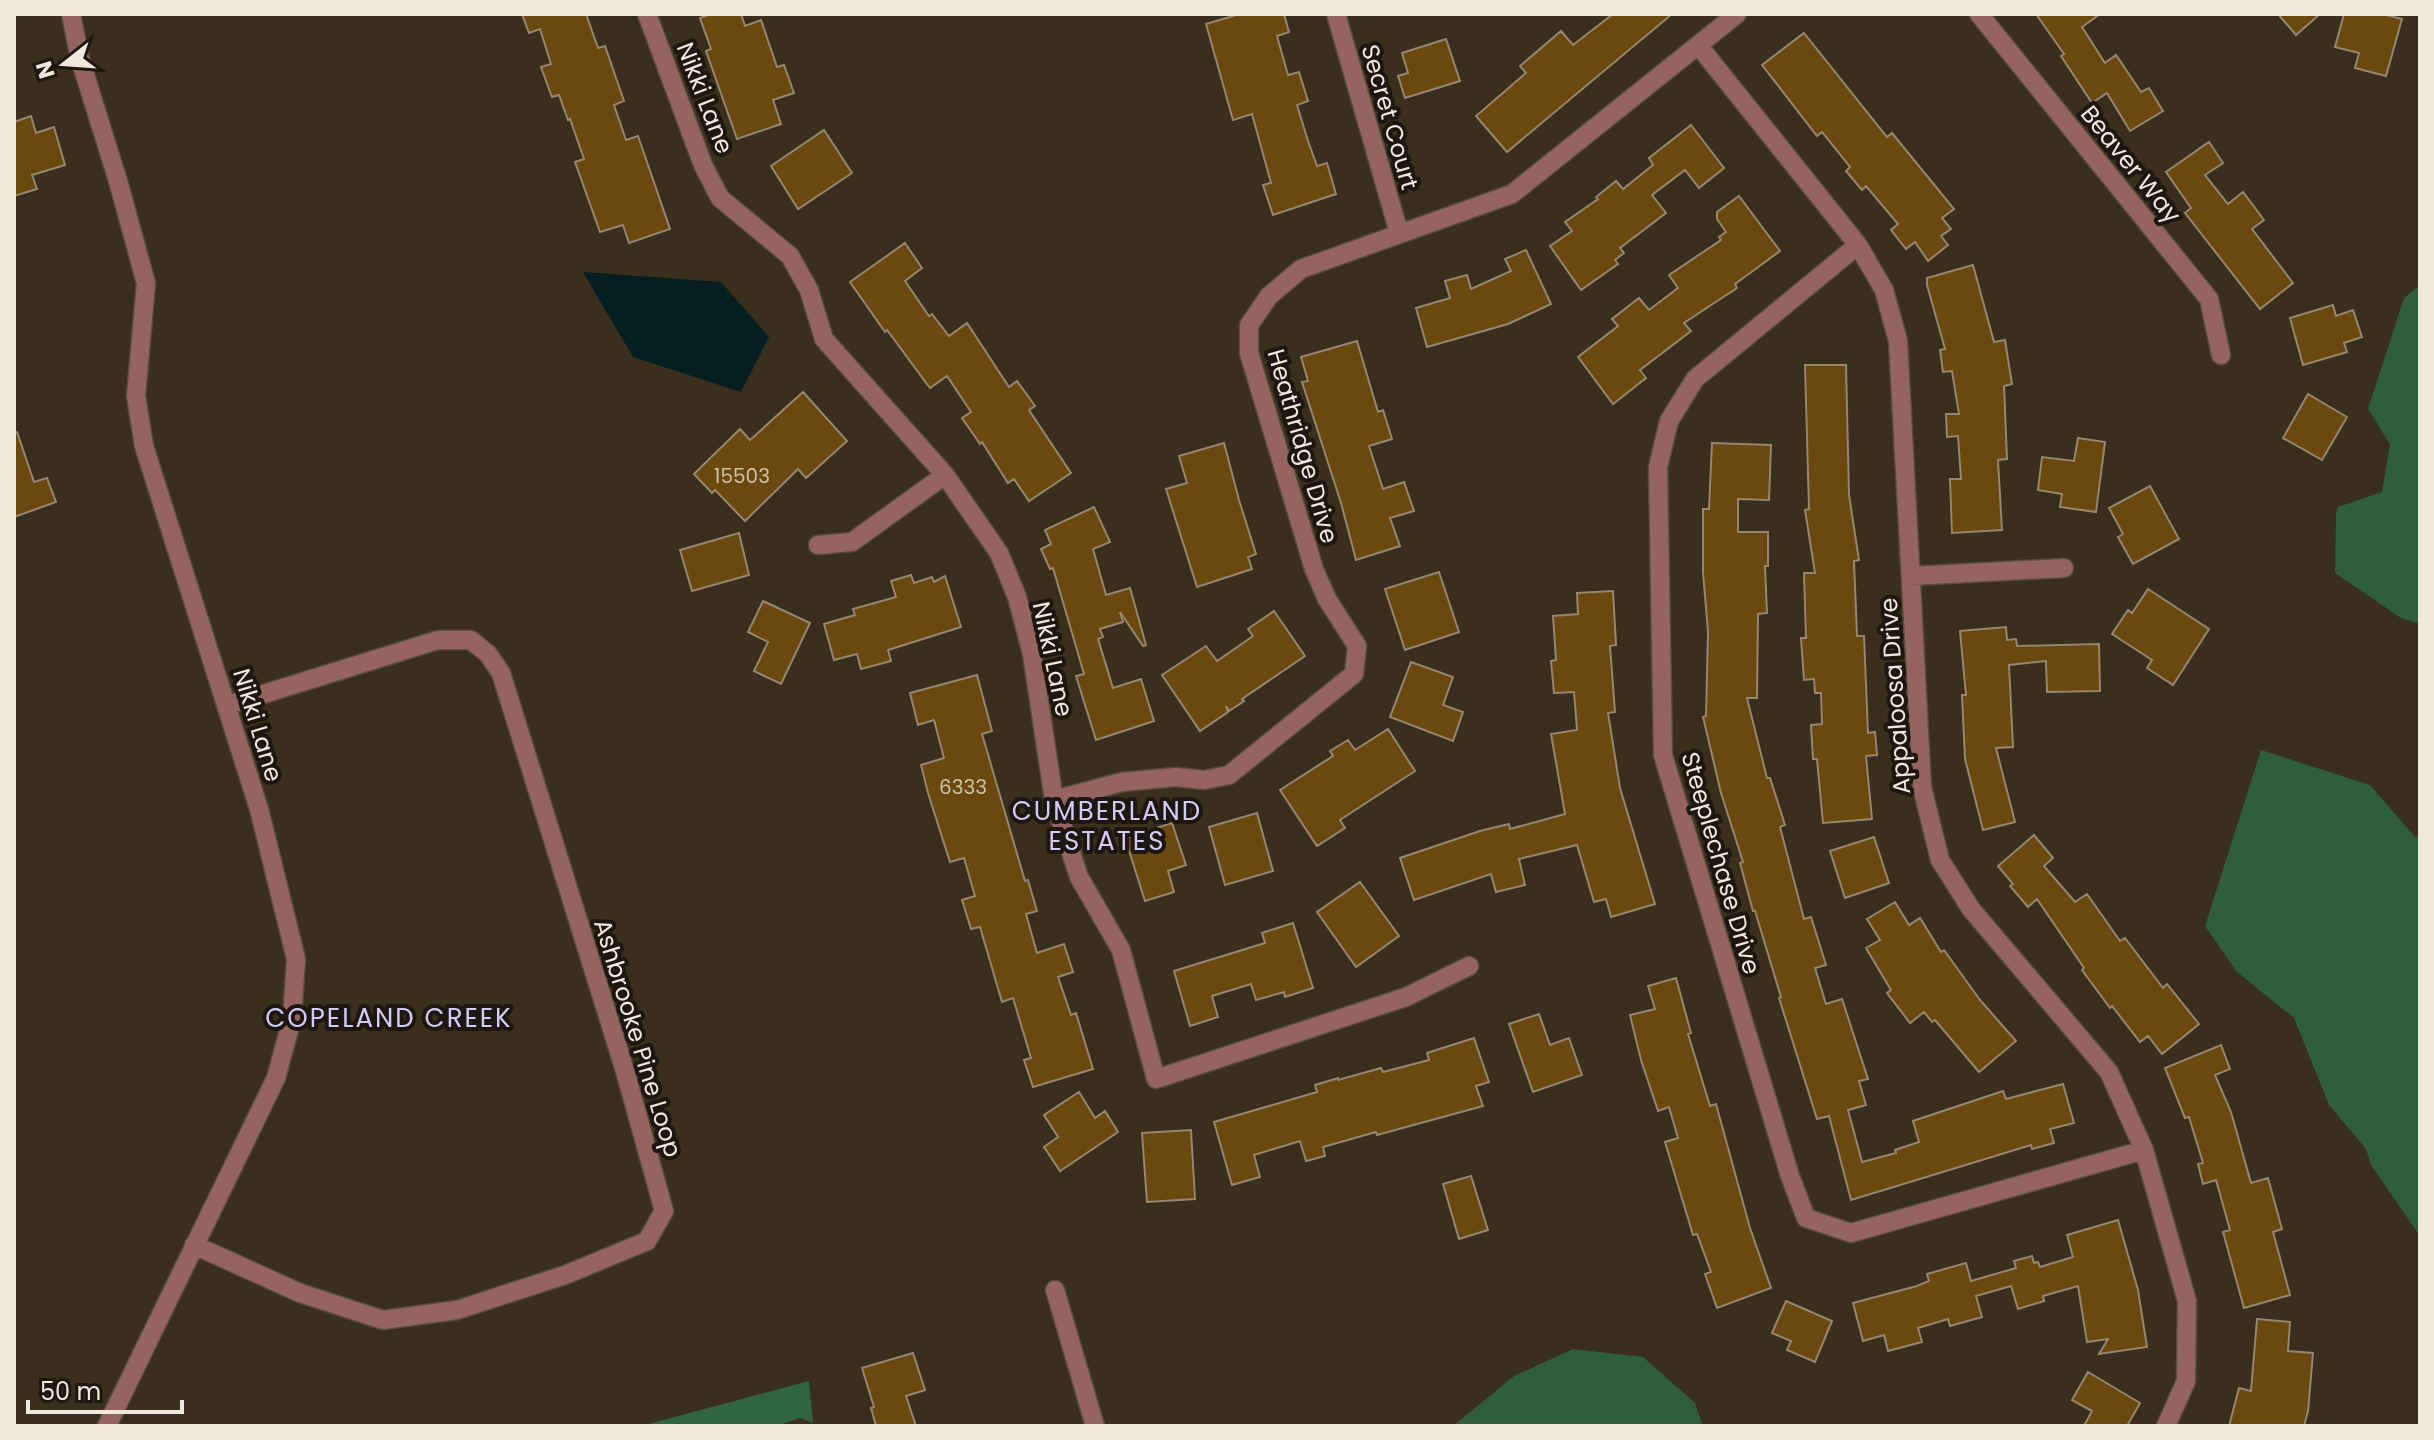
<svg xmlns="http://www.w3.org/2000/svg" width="2434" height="1440" font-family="Poppins,sans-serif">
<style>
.green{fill:#2f5e3b}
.forest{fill:#31653f}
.water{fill:#041e22}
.building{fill:#6a480e;stroke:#958672;stroke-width:2}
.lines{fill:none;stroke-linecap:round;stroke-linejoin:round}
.street-casing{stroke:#574c3c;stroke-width:21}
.street{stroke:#956461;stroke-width:18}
.labels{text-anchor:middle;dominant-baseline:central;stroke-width:8;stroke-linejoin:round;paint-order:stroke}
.number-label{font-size:20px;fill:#cfc1aa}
.street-label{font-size:24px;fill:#f1e9de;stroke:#1d1710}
.neighbourhood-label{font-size:26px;letter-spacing:2px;fill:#d3cbf7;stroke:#1d1710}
</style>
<rect width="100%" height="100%" fill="#3a2e1d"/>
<!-- green -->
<path class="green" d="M2420 285V624L2401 618 2335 573 2336 514 2338 507 2382 492 2390 444 2368 409 2404 298Z
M2261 750 2370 785 2415 837 2420 835V1236L2371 1165 2366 1149 2329 1105 2294 1018 2237 972 2205 926Z
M1573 1349 1643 1357 1695 1403 1703 1426H1453L1514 1376Z"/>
<!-- forest -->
<path class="forest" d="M809 1381 813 1423 800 1418 776 1426H641Z"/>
<!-- water -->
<path class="water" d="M583 272 721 282 769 337 741 392 633 357Z"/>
<!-- building -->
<path class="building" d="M522 14H586L598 48 605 46 624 101 614 105 626 140 638 136 670 229 629 243 623 225 600 232 575 162 584 159 570 119 568 120 559 95 552 97 541 67 551 64 540 29 529 33Z
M711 14H741L745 26 761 20 777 67 784 65 794 93 773 100 781 124 737 139 706 51 711 49 700 18Z
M1240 14H1284L1289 32 1277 36 1288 75 1299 72 1308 101 1297 105 1308 141 1317 166 1327 163 1336 194 1273 215 1263 185 1271 183 1252 114 1233 120 1206 24Z
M1613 14H1672L1507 152 1476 116 1526 73 1520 66 1561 31 1573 45Z
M2036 14H2100L2082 27 2105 63 2116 55 2141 92 2149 88 2163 111 2130 131 2107 93 2092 103 2061 56 2064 54Z
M2278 14H2320L2296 35Z
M2344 14H2382L2402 19 2386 76 2355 68 2359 53 2335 47Z
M1804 33 1887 137 1892 133 1954 209 1942 218 1951 229 1941 236 1948 245 1928 261 1915 242 1906 249 1891 230 1898 224 1866 186 1862 190 1846 171 1850 167 1822 132 1817 136 1762 65Z
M1446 39 1460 81 1405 98 1398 76 1408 73 1402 53Z
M31 116 36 133 54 127 65 165 32 175 37 189 14 196V122Z
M1691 125 1724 168 1699 188 1685 170 1652 195 1666 213 1620 248 1624 253 1615 260 1618 264 1581 290 1550 246 1572 231 1565 222 1598 199 1596 197 1616 181 1623 189 1653 165 1649 158Z
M824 130 852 173 798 209 771 166Z
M2209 142 2223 163 2205 175 2228 204 2243 192 2264 220 2252 229 2293 283 2260 309 2185 213 2191 208 2166 172Z
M1739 196 1780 251 1735 284 1737 288 1684 323 1691 331 1640 370 1646 378 1613 404 1578 357 1618 326 1612 319 1639 298 1649 310 1678 288 1669 275 1721 240 1719 237 1726 232 1717 219V212Z
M905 243 922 268 905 281 929 316 932 314 949 336 967 323 1009 387 1017 381 1035 406 1029 410 1071 473 1029 501 1014 479 1008 483 982 442 980 444 962 418 971 412 947 376 930 388 887 330 885 332 850 282Z
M1526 250 1551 304 1508 324 1427 347 1416 308 1450 298 1445 281 1467 275 1471 289 1511 271 1505 259Z
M1973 265 1994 342 2005 340 2012 384 2004 386 2007 459 1998 460 2002 530 1952 533 1950 479H1961L1958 436 1947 437 1946 414H1959L1952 371 1943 372 1940 350 1945 349 1927 285V278Z
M2333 305 2336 316 2353 310 2362 337 2344 343 2347 352 2303 365 2290 318Z
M1357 341 1378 412 1383 410 1392 439 1369 446 1383 489 1404 482 1414 511 1390 518 1400 546 1356 560 1341 503 1302 382 1308 381 1301 357Z
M1805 365H1846L1849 495 1859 560 1854 561 1857 636H1864L1868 733 1875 732 1877 755 1866 756 1872 819 1823 823 1817 759H1813L1811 725 1822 724 1821 693H1815L1814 679 1804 680 1801 638H1806L1804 573H1815L1805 510 1809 509Z
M803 392 847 441 806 478 798 469 745 521 715 490 712 493 694 474 740 429 750 440Z
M2308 394 2347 417 2322 460 2283 438Z
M17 432 34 482 47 478 56 502 14 517V433Z
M2078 438 2105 442 2096 512 2060 507 2062 494 2038 490 2042 457 2074 461Z
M1224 443 1239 500 1256 554 1248 557 1252 569 1197 587 1166 489 1187 483 1179 456Z
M1712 443 1771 445 1769 500 1738 499V532H1768V566H1765L1767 613 1758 614 1757 698H1747L1767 778H1770L1785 825 1780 827 1804 919 1811 917 1826 965 1815 968 1826 1004 1842 999 1868 1079 1859 1081 1866 1105 1848 1110 1862 1162 1896 1153 1895 1150 1919 1142 1913 1121 2003 1091 2006 1099 2063 1084 2074 1123 2050 1129 2054 1143 2032 1149 2031 1145 1851 1200 1829 1116 1817 1119 1779 998 1781 997 1755 911H1753L1740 863 1743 862 1721 793 1703 717 1706 716 1708 632 1703 572V509H1709Z
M2150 486 2179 539 2133 564 2118 537 2123 534 2109 508Z
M1094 507 1110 542 1093 549 1106 595 1130 588 1146 645 1143 646 1120 612 1123 622 1100 629 1103 637 1098 639 1113 688 1141 679 1154 721 1096 740 1076 676 1084 674 1053 568 1050 569 1041 549 1051 544 1045 530Z
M739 533 749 575 692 591 680 550Z
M1439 572 1459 632 1405 650 1385 589Z
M911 575 914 583 932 577 934 582 945 576 961 627 888 650 891 661 861 669 857 654 834 660 824 624 855 615 853 609 896 597 891 581Z
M2148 589 2209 629 2173 685 2147 668 2152 660 2112 634 2128 610 2132 613Z
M1613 591 1616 645 1610 646 1615 712 1608 713 1620 788 1655 904 1611 917 1606 899 1594 902 1577 845 1519 859 1525 885 1496 892 1491 874 1414 900 1400 858 1480 831 1509 824 1510 829 1565 814 1551 734 1577 730 1574 692 1554 693 1551 661 1556 660 1553 616 1578 614 1577 593Z
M763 601 810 623 781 684 754 671 768 642 748 632Z
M1274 611 1305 656 1242 699 1244 701 1229 711 1226 706 1228 712 1200 731 1162 675 1206 646 1217 661 1253 636 1248 629Z
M2006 627 2007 640 2016 639 2017 646 2099 644 2100 691 2047 692 2046 661 2009 665 2013 747 1996 748 2015 822 1983 830 1965 759 1962 695H1966L1960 631Z
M1411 662 1453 677 1443 705 1463 712 1453 741 1390 717Z
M977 675 992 731 982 734 1025 881 1028 880 1037 911 1026 914 1037 953 1064 944 1073 972 1058 977 1071 1015 1076 1013 1093 1069 1033 1087 1024 1060 1031 1058 1013 998 1002 1002 980 927 971 929 962 900 975 896 964 858 950 862 928 793 921 765 944 758 934 720 918 725 910 693Z
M1388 729 1415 771 1340 820 1345 828 1317 846 1280 790 1333 756 1330 751 1348 740 1355 750Z
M1257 813 1273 871 1225 885 1209 827Z
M1172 823 1186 865 1168 871 1174 892 1145 901 1125 838Z
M2034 835 2053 858 2044 866 2075 902 2087 894 2120 941 2125 938 2163 988 2167 984 2199 1024 2162 1054 2148 1036 2140 1042 2112 1006 2110 1008 2082 970 2084 968 2037 899 2028 907 2010 886 2013 884 1998 866Z
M1874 837 1889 883 1845 898 1830 851Z
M1360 882 1399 936 1356 967 1317 912Z
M1895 902 1909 925 1920 918 1941 952 1944 950 1980 1000 2016 1041 1979 1072 1935 1020 1932 1022 1924 1012 1910 1023 1887 993 1891 990 1866 948 1880 940 1867 919Z
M1293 923 1313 988 1285 997 1284 992 1256 1000 1251 984 1212 996 1218 1017 1190 1026 1174 971 1265 943 1262 933Z
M1676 978 1691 1033 1688 1034 1710 1106 1716 1104 1750 1228 1771 1288 1717 1308 1705 1274 1711 1272 1697 1234 1693 1235 1665 1142 1678 1138 1669 1107 1658 1111 1641 1060 1630 1015 1655 1009 1648 986Z
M1539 1014 1550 1045 1569 1038 1582 1075 1533 1092 1509 1024Z
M1474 1038 1489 1082 1476 1086 1483 1106 1377 1135 1376 1132 1323 1147 1325 1156 1306 1161 1300 1141 1254 1155 1260 1177 1232 1185 1214 1122 1317 1092 1315 1085 1338 1078V1080L1381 1068 1383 1072 1429 1060 1427 1053Z
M2221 1045 2230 1069 2215 1075 2231 1112 2251 1183 2268 1178 2282 1229 2273 1232 2290 1295 2244 1308 2223 1232 2230 1230 2216 1180 2203 1184 2198 1164 2203 1163 2189 1117 2185 1118 2165 1068Z
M1079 1092 1095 1118 1105 1111 1118 1132 1060 1171 1044 1147 1058 1137 1044 1115Z
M1191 1130 1195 1199 1147 1202 1142 1133Z
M1471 1176 1488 1230 1459 1239 1443 1184Z
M2118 1220 2138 1290 2147 1347 2099 1354 2108 1339 2087 1342 2078 1286 2043 1296 2044 1301 2018 1309 2011 1286 1976 1296 1982 1317 1950 1326 1948 1319 1918 1328 1922 1342 1888 1351 1884 1335 1863 1341 1853 1303 1917 1286 1929 1281 1927 1274 1966 1263 1971 1281 2016 1268 2014 1261 2032 1256 2034 1263 2038 1262 2040 1267 2073 1257 2067 1235Z
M1786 1301 1832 1321 1815 1362 1787 1350 1791 1341 1772 1333Z
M2257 1319 2290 1322 2288 1351 2313 1353 2308 1411 2304 1426H2229L2239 1388 2251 1391Z
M913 1353 925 1390 906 1396 916 1426H876L871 1408 874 1407 862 1368Z
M2088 1372 2140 1403 2127 1426H2084L2092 1411 2072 1400Z"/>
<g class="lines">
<!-- street casing -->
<g class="street-casing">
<path id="street" d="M71 14 80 59 118 181 146 283 136 396 144 446 259 809 296 959 292 1019 276 1078 107 1426
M647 14 703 165 720 198 790 256 809 290 824 339 945 475 999 553 1017 597 1032 654 1054 800 1079 877 1121 950 1156 1079 1406 997 1469 966
M1336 14 1399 233
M1979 14 2209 299 2221 355
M1698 45 1858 245 1884 290 1898 341 1922 787 1940 860 1971 909 2109 1072 2144 1150 2187 1301 2186 1381 2166 1426
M1858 245 1695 379 1669 421 1658 467 1663 755 1790 1176 1806 1218 1851 1233 2144 1150
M818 545 852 542 945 475
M1911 576 2064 568
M1054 800 1122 782 1176 777 1204 780 1229 775 1354 674 1357 646 1327 599 1314 569 1249 353V325L1269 296 1301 269 1512 194 1737 14
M194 1245 300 1293 383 1320 457 1310 565 1275 647 1241 664 1211 625 1071 501 673 488 654 471 640H438L228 705
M1055 1290 1095 1426"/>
</g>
<!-- street -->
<use href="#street" class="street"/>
</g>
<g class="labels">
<!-- number labels -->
<g class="number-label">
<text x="742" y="476">15503</text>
<text x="963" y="787">6333</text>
</g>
<!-- street labels -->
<g class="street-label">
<text transform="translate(705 98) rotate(69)">Nikki Lane</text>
<text transform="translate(1390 117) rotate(74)">Secret Court</text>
<text transform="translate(2131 164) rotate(51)">Beaver Way</text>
<text transform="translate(1303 446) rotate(74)">Heathridge Drive</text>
<text transform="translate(1053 659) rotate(78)">Nikki Lane</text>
<text transform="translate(1895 696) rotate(-94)">Appaloosa Drive</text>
<text transform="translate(258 725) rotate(73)">Nikki Lane</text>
<text transform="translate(1721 863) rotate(74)">Steeplechase Drive</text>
<text transform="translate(638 1038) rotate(73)">Ashbrooke Pine Loop</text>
</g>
<!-- neighbourhood labels -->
<g class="neighbourhood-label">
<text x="1107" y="811">CUMBERLAND<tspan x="1107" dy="30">ESTATES</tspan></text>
<text x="389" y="1018">COPELAND CREEK</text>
</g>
</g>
<!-- border -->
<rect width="2434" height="1440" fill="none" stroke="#f1e9de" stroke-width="32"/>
<!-- north arrow -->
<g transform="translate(64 64) rotate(253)" stroke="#1d1710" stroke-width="6" paint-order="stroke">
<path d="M0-6L14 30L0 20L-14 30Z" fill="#f1e9de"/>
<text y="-12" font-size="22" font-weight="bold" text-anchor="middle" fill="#f1e9de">N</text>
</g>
<!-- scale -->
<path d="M28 1400v12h154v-12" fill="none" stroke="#f1e9de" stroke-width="4"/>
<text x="40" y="1400" font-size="24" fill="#f1e9de" stroke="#1d1710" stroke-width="6" paint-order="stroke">50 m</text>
</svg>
